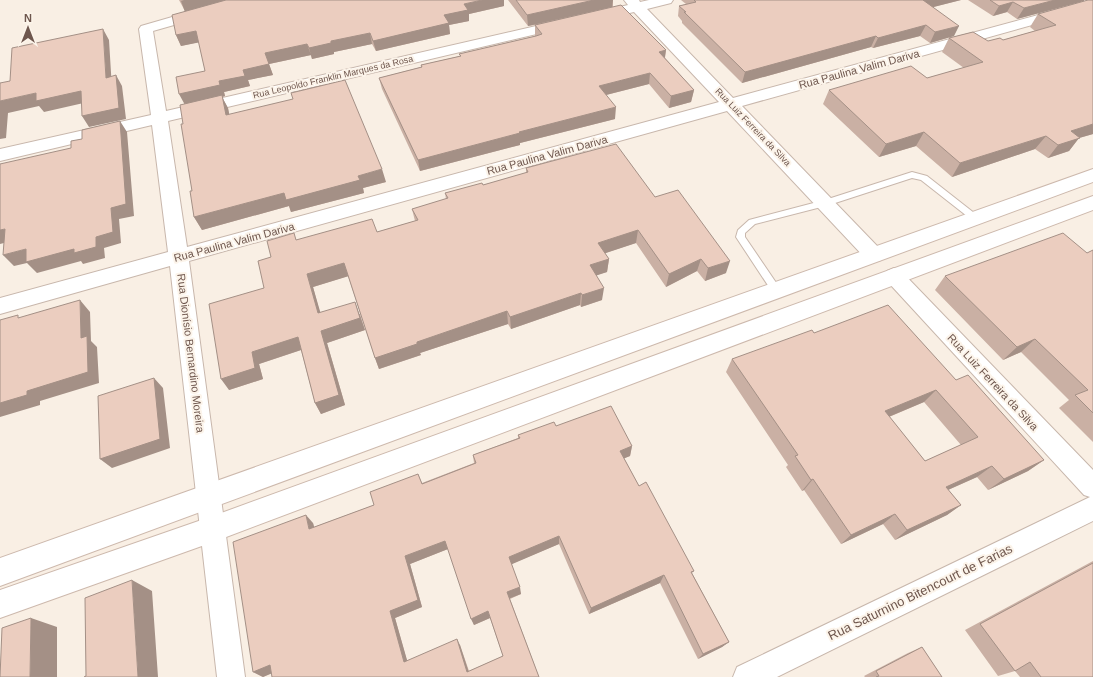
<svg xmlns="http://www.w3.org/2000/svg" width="1093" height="677" font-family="Helvetica,sans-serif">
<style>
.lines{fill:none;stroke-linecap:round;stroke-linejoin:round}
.lane-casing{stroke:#c8b7ac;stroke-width:2}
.street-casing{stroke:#c8b7ac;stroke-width:2}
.secondary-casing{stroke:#cdb9ad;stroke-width:2}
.lane{fill:#fff;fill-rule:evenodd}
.street{fill:#fff;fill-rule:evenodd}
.secondary{fill:#fff;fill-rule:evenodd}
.wall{fill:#cab0a4;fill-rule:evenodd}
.shaded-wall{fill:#a49086}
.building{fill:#ebcdbf;stroke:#a49086;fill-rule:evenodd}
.labels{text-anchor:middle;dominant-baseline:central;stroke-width:4;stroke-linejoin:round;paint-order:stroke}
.far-street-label{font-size:9px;fill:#6e564d;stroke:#fcf4ea}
.street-label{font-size:11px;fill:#6e564d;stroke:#fcf4ea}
.near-street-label{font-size:13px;fill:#6e564d;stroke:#fcf4ea}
</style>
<rect width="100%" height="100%" fill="#f9efe4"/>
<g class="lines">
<!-- lane casing -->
<g class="lane-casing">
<path id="lane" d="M912 172 927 176 978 216 979 218 978 220H972L921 180 912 178 829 205 755 224 745 233V237L779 287 781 290 779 293H773L736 237 738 230 749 220 825 200Z"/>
</g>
<!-- street casing -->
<g class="street-casing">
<path id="street" d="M231 0H253L251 3 153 31 166 111 562 20 567 21 569 24 567 27 562 28 168 121 187 247 719 102 634 12 599 20 594 19 592 16 594 13 628 5 624 0H639L640 2 649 0H673L671 3 647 9 733 98 1093 0V8L742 106 881 250 884 255 881 260 874 262 867 260 727 111 189 261 245 677H217L170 266 0 314V298L168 252 152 125 0 161V149L151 115 139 29 141 26Z
M894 268 901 271 1093 470V521L777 677H733L737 667 1090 497 1084 495 887 281 884 276 887 271Z"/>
</g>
<!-- secondary casing -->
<g class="secondary-casing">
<path id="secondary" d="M1093 169V182L0 586V558Z
M1093 196V210L213 542 0 618V590L213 516Z"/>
</g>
<!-- lane -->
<use href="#lane" class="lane"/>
<!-- street -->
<use href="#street" class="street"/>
<!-- secondary -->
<use href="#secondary" class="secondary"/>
</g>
<!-- wall -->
<path class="wall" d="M179 0H226L504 6 469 14V21L449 25 450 34 376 51 372 44 334 52V54L312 59 311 55 269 64 273 75 248 80 250 86 224 92 225 96 222 97 228 108 229 114 386 182 363 188 364 193 291 212 289 206 202 230 194 217 192 191 183 124 184 104 205 71 199 42 181 46 176 35 185 11Z
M508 0H613V7L666 50 665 58 694 90 691 102 669 108 649 84 606 95 615 119 520 143V145L420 171 382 89 379 78 421 67V65L460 56 459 54 535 36V25L528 26Z
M681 0H961L933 7 954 36 930 43 920 36 873 48 871 47 742 83 682 23V21L678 16 679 6 686 4Z
M968 0H1084V1L1017 19 1007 12 993 16Z
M1093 0V134L1079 138 1069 151 1048 158 1035 149 952 177 916 146 879 157 823 104 829 90 927 78 964 68 942 52 949 38 988 41 1003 40 1035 31 1030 27 1038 14Z
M526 168 655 197 726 273 705 281 697 271 666 287 636 243 605 253 609 259 607 272 596 275 602 300 581 307 580 305 511 329 508 324 420 353 421 355 379 369 375 358 348 276 313 287 320 313 360 314 365 330 327 343 345 405 321 414 315 403 301 350 259 364 263 379 229 390 264 288 297 240 377 232 415 221 412 209 446 199 445 193 483 185 526 173Z
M1093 250V442L1059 408 1069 400 1021 352 1003 360 935 290 945 276 1087 253Z
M814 333 956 380 1044 460 1028 471 988 490 977 477 948 490 961 505 947 515 895 540 883 524 841 544 804 490 802 491 786 467 788 465 726 372 732 359ZM924 402 961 445 925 461 889 417Z
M556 426 632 446 630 456 624 458 639 486 694 571 692 573 729 642 722 647 698 659 660 583 589 614 559 544 511 564 521 594 510 599 539 677 271 673 263 677 253 672 313 523 314 527 374 505 418 474 422 483 474 463 473 455 518 438V435ZM448 549 474 625 490 618 503 656 469 671 460 645 407 661 395 618 422 607 410 564Z
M1093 561V677H1020L1015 671 998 676 965 630Z
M922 647 942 677H865L864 676 908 653Z"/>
<!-- shaded-wall -->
<path class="shaded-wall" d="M184 0H226L185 12 181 1Z
M482 0H504V6L469 14V21L449 25 450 34 376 51 373 41 464 4Z
M594 0H613L612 7 528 26 527 15Z
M923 0H961L918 11Z
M1055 0H1084V1L1017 19 1024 8Z
M1013 2 1007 12 993 16 999 6Z
M926 25 920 36 873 48 878 38Z
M959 26 954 36 930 43 935 32Z
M103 29 109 40 112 89 106 78Z
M196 31 201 42 181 46 176 35Z
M370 33 372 44 334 52V54L312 59 309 48 331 41Z
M876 36 871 47 742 83 745 72Z
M307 44 311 55 269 64 273 75 248 80 250 86 224 92 225 96 222 97 228 108 232 128 185 105 179 94 219 81 243 70 265 53Z
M666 50 664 62 659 52Z
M650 73 649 84 598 97 599 86Z
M116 75 122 86 126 119 89 127 82 116Z
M694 90 691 102 669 108 671 96Z
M81 91 88 102 44 112 39 106 8 113 6 138 0 139V101L36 93Z
M616 107 615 119 520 143V145L420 171 418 160 519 132Z
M120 121 127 132 134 216 119 219 121 243 104 248 105 258 83 264 81 261 37 273 27 263 14 266 3 255 26 249 96 237 111 208Z
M1093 124V134L1079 138 1069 151 1048 158 1058 145 1071 131Z
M924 132 916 146 879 157 886 144Z
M1046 136 1035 149 952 177 960 163Z
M382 169 386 182 363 188 364 193 291 212 289 206 202 230 194 217 284 193 358 176Z
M5 229 16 240 0 244V230Z
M638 230 636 243 597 256 598 243Z
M609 259 607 272 589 278 590 265Z
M701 259 697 271 666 287 669 274Z
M730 261 726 273 705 281 708 268Z
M344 263 349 276 313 287 324 325 318 313 307 274Z
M604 288 602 300 581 307 582 295Z
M581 293 580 305 511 329 510 317Z
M80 300 90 312 91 341 97 347 99 383 40 401V405L0 417V403L27 391 81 338Z
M355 302 365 330 327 343 345 405 321 414 315 403 321 331Z
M507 311 508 324 420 353 421 355 379 369 375 358 417 342Z
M298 337 304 349 259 364 263 379 229 390 221 379 252 352Z
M1035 339 1021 352 1003 360 1017 347Z
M154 378 163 388 170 448 112 468 100 459Z
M936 390 924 402 874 423 885 411Z
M632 446 630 456 618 461 620 451Z
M1044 460 1028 471 988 490 1004 479Z
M992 466 977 477 932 497 946 487Z
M813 479 804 490 802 491 811 480Z
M961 505 947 515 895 540 907 530Z
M895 514 883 524 841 544 851 535Z
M306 515 313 523 317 538 309 529Z
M559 536V544L510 565 509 557Z
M445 541 448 549 410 564 422 607 395 618 409 667 404 662 390 611 405 556Z
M664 575 660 583 589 614 591 608Z
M132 580 152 591 158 677H138Z
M520 587 521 594 508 599 507 592Z
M488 611 490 618 474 625 471 619Z
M31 618 57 627V677H30Z
M457 639 460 645 470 676 467 672Z
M729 642 722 647 698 659 703 654Z
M270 665 280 670 263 677 253 672Z"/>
<!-- building -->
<path class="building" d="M226 0H482L464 4 468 10 444 15 449 23 373 41 370 33 331 41V43L309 48 307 44 265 53 269 64 243 70 245 76 219 81 220 85 179 94 176 77 205 71 196 31 176 35 172 15Z
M516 0H594L527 15Z
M694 0H925H923L959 26 935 32 926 25 878 38 876 36 745 72 684 12H686L679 6 696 2Z
M990 0H1055L1024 8 1013 2 999 6Z
M1088 0H1093V124L1071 131 1080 138 1058 145 1046 136 960 163 924 132 886 144 829 90 911 66 927 78 983 62 949 38 973 32 988 41 1000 38 1003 40 1056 25 1038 14Z
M621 5 666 50 659 52 694 90 671 96 650 73 599 86 616 107 519 132 520 133 418 160 379 78 422 67 421 65 461 56 459 54 536 36 542 34 535 25Z
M103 29 106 78 116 75 119 108 82 116 81 91 36 101V93L0 101V83L10 81 12 48Z
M345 80 382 169 358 176 360 180 286 200 284 193 194 217 190 191H192L181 124H183L180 105 222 95 226 115 293 99 291 93Z
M120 121 126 204 111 208 113 232 96 237V247L74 253V249L26 262V249L3 255 5 229 0 230V164L71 148V141L82 139V130Z
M616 144 655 197 678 190 730 261 708 268 701 259 669 274 638 230 598 243 609 259 590 265 604 288 582 295 581 293 510 317 507 311 417 342V344L375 358 344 263 307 274 318 313 355 302 360 318 321 331 339 395 315 403 298 337 252 352 255 368 221 379 209 304 264 288 258 261 271 257 267 241 294 233 296 240 372 219 377 232 418 220 412 209 448 198 445 193 482 183 483 185 528 172 526 168Z
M1063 233 1087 253 1093 250V413L1075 395 1088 390 1035 339 1017 347 945 276Z
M80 300 81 338 87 336 88 372 27 391V395L0 403V320L18 315V318Z
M888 305 956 380 968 375 1044 460 1004 479 992 466 946 487 961 505 907 530 895 514 851 535 813 479 811 480 795 456 798 455 732 359 812 330 814 333ZM936 390 978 437 925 461 885 411Z
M154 378 160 439 100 459 98 396Z
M611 406 632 446 620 451 639 486 646 482 694 571 691 572 729 642 703 654 664 575 591 608 559 536 509 557 520 587 507 592 539 677H272L270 665 253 672 233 542 306 515 309 529 374 505 370 492 418 474 422 484 476 463 473 455 520 438 518 435 554 422 556 426ZM445 541 471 619 488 611 503 656 467 672 457 639 404 662 390 611 418 600 405 556Z
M1093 563V677H1041L1030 662 1015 671 980 624Z
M132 580 138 677H84L86 676 85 598Z
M31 618 30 677H0L2 628Z
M922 647 942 677H876L879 676 876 671Z"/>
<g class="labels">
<!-- far-street labels -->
<g class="far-street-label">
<text transform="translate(333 77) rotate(-13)">Rua Leopoldo Franklin Marques da Rosa</text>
<text transform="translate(753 127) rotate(46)">Rua Luiz Ferreira da Silva</text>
</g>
<!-- street labels -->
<g class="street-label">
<text transform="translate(859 69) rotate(-15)">Rua Paulina Valim Dariva</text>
<text transform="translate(547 155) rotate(-15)">Rua Paulina Valim Dariva</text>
<text transform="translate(234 242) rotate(-15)">Rua Paulina Valim Dariva</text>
<text transform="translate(191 353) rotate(83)">Rua Dionísio Bernardino Moreira</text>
<text transform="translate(993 382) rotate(47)">Rua Luiz Ferreira da Silva</text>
</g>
<!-- near-street labels -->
<g class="near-street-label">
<text transform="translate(920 592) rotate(-26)">Rua Saturnino Bitencourt de Farias</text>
</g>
</g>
<!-- north arrow -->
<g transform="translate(28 28)" stroke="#fcf4ea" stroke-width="3" paint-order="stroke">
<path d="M0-3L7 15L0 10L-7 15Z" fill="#6e564d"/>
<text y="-6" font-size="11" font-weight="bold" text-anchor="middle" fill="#6e564d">N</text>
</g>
</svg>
